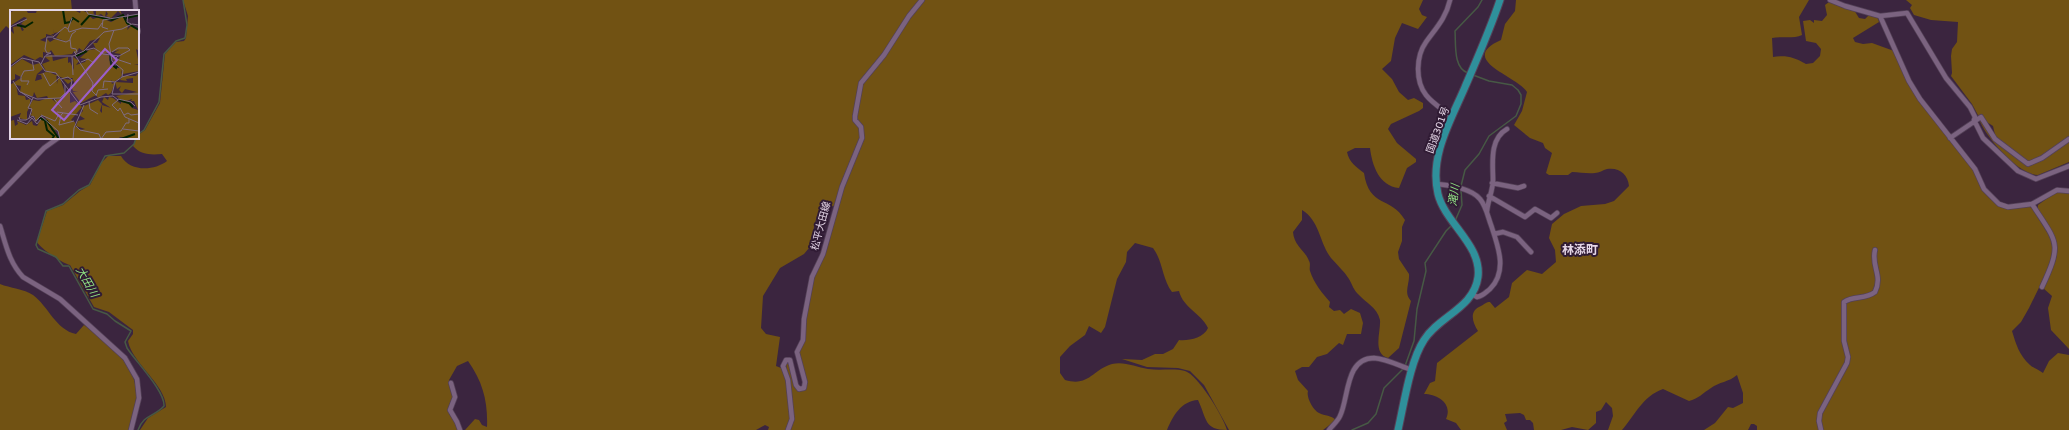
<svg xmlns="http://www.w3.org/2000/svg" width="2069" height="430" font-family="'Varela Round','Noto Sans JP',sans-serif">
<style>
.green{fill:#715213}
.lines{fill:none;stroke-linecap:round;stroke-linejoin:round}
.stream{stroke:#475945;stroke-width:1.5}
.minor-casing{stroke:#544157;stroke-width:6}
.trunk-casing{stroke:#544157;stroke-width:9}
.minor{stroke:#7b6380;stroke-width:4.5}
.trunk{stroke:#2f909b;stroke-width:7}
.labels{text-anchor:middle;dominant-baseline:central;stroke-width:4;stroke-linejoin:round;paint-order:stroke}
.street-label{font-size:10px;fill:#e5d6e7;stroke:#301b34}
.water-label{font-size:11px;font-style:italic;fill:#90e283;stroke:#301b34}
.quarter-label{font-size:12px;font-weight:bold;fill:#e5d6e7;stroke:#301b34}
.inset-river{fill:none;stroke:#032300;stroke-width:2}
.inset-road{fill:none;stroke:#7f6c82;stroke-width:1}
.view{fill:#9b5fcb;fill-opacity:0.15;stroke:#9b5fcb;stroke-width:2}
.inset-edge{fill:none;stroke:#e5d6e7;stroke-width:2}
</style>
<rect width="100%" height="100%" fill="#3b253f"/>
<!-- green -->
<path class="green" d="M0 0H71L72 11H11V30L6 26 0 33Z
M183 0H921L897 36 860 82 854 118 862 134 835 205 825 210 817 216 814 226 813 237 809 248 804 254 780 268 763 296 761 328 766 334 780 337 776 366 781 368C790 385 794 412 787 430H768L769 427 765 425 756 430H465L475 419 479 420 482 425 487 427C488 402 483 382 468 361L457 366 449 380 454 397 449 414 456 423 459 430H140L148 418 166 407C166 385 132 363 128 341L133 334V330L109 312 94 307 70 265C62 263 41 249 37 242L47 211 63 205 80 191 90 185 102 162 108 156H121C130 172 154 171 167 161L162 154C151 155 141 155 133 146L138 135 145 130 160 103 165 54 176 42 184 41 186 38 188 16Z
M924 0H1423L1419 9 1422 15 1427 17 1418 29 1402 23 1395 38 1391 61 1382 69 1392 79 1399 92 1408 100 1414 98 1423 103V108L1419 111 1391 124 1388 129 1397 143 1416 159V162L1407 168 1399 188C1379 186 1372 165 1370 148H1355L1347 152C1349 162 1356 167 1364 173 1369 208 1391 196 1405 220L1402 227V241L1398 252 1399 259 1409 274C1410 283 1403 293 1411 301L1399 348 1388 358C1372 354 1381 331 1380 320 1377 307 1366 303 1359 295 1354 291 1352 284 1349 279 1344 271 1337 265 1331 258 1319 242 1320 221 1302 210V220L1293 232C1294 246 1305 250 1309 261 1311 264 1309 268 1310 271 1314 283 1322 293 1330 302L1329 307 1334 311 1340 310 1344 314 1351 309 1360 313 1363 323 1361 334H1347L1343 345 1339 343 1327 354 1317 357 1309 367H1302L1295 371 1298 380 1308 391C1306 397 1313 410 1319 413 1325 416 1331 415 1336 420L1323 430H1229L1204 385 1190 371 1178 368 1147 367 1122 359 1142 360 1155 354H1163L1173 349 1179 340C1188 341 1204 338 1208 328 1201 313 1183 308 1179 291L1172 292C1162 279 1163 261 1153 248L1135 243 1127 252 1126 262 1117 279 1105 327 1101 333 1089 326 1085 335 1070 346 1060 357V373L1065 380C1089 387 1092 370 1112 364 1124 361 1136 367 1148 369 1160 371 1174 368 1185 371 1198 375 1223 416 1227 430 1204 430 1207 419 1198 400 1181 401 1173 416 1167 430H790L793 422 786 364 789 363 794 383 804 390 806 387 807 381 798 356 813 277 836 205 863 138 856 119 861 83Z
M1516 0H1809L1799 17 1802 35C1794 39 1781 36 1772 38L1773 57C1786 55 1794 57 1806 64L1813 63 1820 56 1821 49 1816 43 1806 41 1803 21 1810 20 1814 23V20L1822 21 1827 15 1825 5 1829 2 1854 10 1859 18 1865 19 1870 14 1877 16 1879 22 1853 38 1855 42 1863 44 1872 43 1894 51 1917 97 1971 166 1981 187 2000 207 2028 206 2032 208 2053 242 2054 257 2029 308 2021 322 2012 331C2016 344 2019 355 2030 365 2033 368 2039 370 2043 373L2049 361 2058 353 2069 355V430H1757V426L1754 424H1751L1748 430H1704L1715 423 1728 407 1733 408 1743 403V393L1737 375C1729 382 1719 382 1711 388 1703 393 1698 399 1689 401L1663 389C1643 396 1635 415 1622 430H1608L1613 416 1612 408 1606 402 1601 410 1596 412V423L1588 430 1572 427 1561 430H1534L1533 423 1530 420H1526L1524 415 1520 413 1505 414 1507 421 1504 423 1507 430H1461L1456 423 1446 419C1453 404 1438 394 1424 394L1430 383 1435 381 1437 363 1478 331C1472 321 1469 311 1481 306 1485 304 1486 302 1490 302L1495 308 1509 297 1512 283 1527 270 1542 274 1556 262 1555 250 1549 238 1552 224 1564 214 1581 206 1605 204 1614 201 1629 186C1628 174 1619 167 1607 169 1603 170 1599 173 1595 173 1587 174 1580 172 1572 172L1568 175H1549L1546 173 1552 153 1545 148 1543 143 1530 138 1514 125 1522 111 1527 92C1518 76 1456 60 1501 40L1505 24 1515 11Z
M1906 0H2069V138L2044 155 2028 163 1996 139 1993 126 1979 117 1972 104 1951 76 1952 73 1951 56 1952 49 1957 42 1958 22 1931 20 1914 15 1910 8 1912 5Z
M1979 119 1993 139 2023 163 2027 165 2069 140V162L2038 175C2018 175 1985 136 1979 119Z
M2056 192H2069V349L2051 330 2048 308 2052 296 2043 288C2048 277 2056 265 2057 253 2059 234 2036 222 2038 205Z
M0 284C10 288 24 289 33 295 48 306 56 330 76 334L84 325C105 341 135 362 136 391 137 404 132 417 129 430H0Z"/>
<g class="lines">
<!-- stream -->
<path class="stream" d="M1468 73C1453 68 1456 44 1455 31L1478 7 1482 0
M138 134 144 130 159 102 164 54 176 41 185 38 187 25 183 0
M136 138 134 144 124 153 105 156 89 185 79 190 63 204 46 211 36 245 38 249 56 257 63 266H69L93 309 107 314 115 321 131 331 125 342 127 348C136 362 165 391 164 406 154 417 144 414 138 430
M1461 186 1465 170 1479 154 1489 136 1516 116 1521 104V95L1518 90 1512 85 1489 81 1473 75
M1455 221 1462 205 1461 190
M1405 366 1414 341 1417 309 1426 271 1425 263 1446 231 1452 225
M1352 430 1368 423 1376 414 1384 388 1403 369"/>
<!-- minor casing -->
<g class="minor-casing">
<path id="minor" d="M135 0 136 11
M1450 0C1446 18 1436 28 1426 42 1416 56 1415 81 1426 95 1433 104 1444 110 1452 117
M1830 0 1845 6 1880 16 1909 81 1920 99 1975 169 1984 189 1999 204 2008 207 2032 204 2057 190 2069 191
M1880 16 1907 13 1946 78 1970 107 1975 117 1974 120 1983 138 2018 171 2036 179 2069 166
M138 30V32
M1950 138 1981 117 1995 139 2028 164 2042 158 2069 139
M1492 183 1518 188 1524 186
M1437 184C1450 185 1472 189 1480 199 1486 206 1488 217 1491 225 1498 246 1508 271 1490 289 1485 293 1483 296 1477 297L1472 294
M0 194 44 148 58 138
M1489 196 1525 217 1535 209 1551 218 1557 213
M2032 204C2057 243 2063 242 2042 287
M1487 211C1488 200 1493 190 1493 180 1493 164 1489 139 1507 129
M0 226C6 245 9 262 23 277L60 299 125 358 137 379 138 388 139 398 131 430
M1494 234 1503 232 1517 237 1531 252
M451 383 455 397 450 410 457 422 460 430
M788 430 792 419 788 380 783 366 786 360H790L796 385 799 389 804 388 805 382 797 352 803 340 804 319 812 277 823 254 842 187 862 138 861 127 855 120V116L861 83 884 55 909 16 922 0
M1329 430C1332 426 1338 421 1340 416 1349 398 1345 358 1374 358 1387 359 1400 366 1412 370
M1821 430 1819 421 1820 413 1847 363 1848 357 1844 341V302C1854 295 1865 300 1875 292 1883 275 1871 267 1875 250"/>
</g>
<!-- trunk casing -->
<g class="trunk-casing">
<path id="trunk" d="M1398 430C1404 404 1410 361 1424 340 1439 316 1474 308 1478 277 1482 245 1445 223 1438 194 1429 156 1451 120 1465 87 1477 59 1490 30 1500 0"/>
</g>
<!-- minor -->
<use href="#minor" class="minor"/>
<!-- trunk -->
<use href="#trunk" class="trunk"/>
</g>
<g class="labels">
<!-- street labels -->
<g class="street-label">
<text transform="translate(1438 130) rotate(-70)">国道301号</text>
<text transform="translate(821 226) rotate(-75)">松平大田線</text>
</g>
<!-- water labels -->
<g class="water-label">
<text transform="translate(1454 195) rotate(-82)">滝川</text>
<text transform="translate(87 282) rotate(60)">大田川</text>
</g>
<!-- quarter labels -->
<g class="quarter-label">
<text x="1580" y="250">林添町</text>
</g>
</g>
<!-- overview -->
<g transform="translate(10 10)">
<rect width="129" height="129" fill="#3b253f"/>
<path d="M7 0H16L18 3H26L27 0H64L70 3 71 0 76 2 83 0 84 5H78L83 9 89 7 101 12 113 6 118 16 117 20 121 16 129 21V41L126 39 129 54 124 55H129V61L113 64 111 60 112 65 109 69 103 72 101 70 102 74 105 72 101 83 98 85 96 83 88 88 86 85 71 93 62 81 63 82H68L63 81 61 75 65 74 63 70 58 74 53 69 62 70 63 68H53L36 61 32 54 40 51 35 47 42 45 43 51 58 47V53L60 52 64 60 63 47 69 51 66 55 75 52 77 49 70 48 79 40 86 39 83 33H87L90 28 80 31 73 41 69 38 66 44 64 41 62 44 45 46 41 40 39 43 33 42V48L30 47 25 50 14 45 0 55V20L4 24 3 17 10 16 12 21 14 20 12 17 16 16 11 14 17 8 14 7 0 16V2ZM43 19 44 23 50 22 46 28 55 31 45 29 40 32 37 29 36 32 30 30 36 27V24L44 26 41 24H44ZM109 40 104 43 111 44 109 49 102 48 110 58H106L99 50 100 46 94 44ZM86 0H110L112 5 108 1 101 8 96 6 98 4 96 1 95 7 91 4 86 6ZM12 49 23 55 30 53 33 59 27 64 25 71 32 69 31 65H27L36 62 46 63 47 74 48 69 50 68 55 83 50 88 42 89 46 93 44 90 51 88 52 91 57 81 60 83V93L65 91 72 97 88 90 92 94 90 101 92 103V95L101 98 92 92 94 87 98 90 99 87 103 88 111 94V92L119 94 122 98 128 100 124 91H121L122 89 114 92 106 86 127 82 115 79 112 83 109 80 111 76 107 79 105 72 123 73V68L116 69 117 71 110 70 113 66H126L129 62V129L110 127 108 129H50L48 121 42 119 35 107 31 105 25 113V107L20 105 22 103 20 96 17 102V110L9 108 11 103 0 107V75L11 68 14 63 11 67 5 64V69L0 71V58ZM6 75 11 76 10 82 19 86H23L24 82 27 88 37 86 38 88 29 91 23 90 20 95V89L16 90 15 86 8 85ZM72 97 73 101 69 105 75 109 68 111 66 116 75 119 70 120 65 116V112L61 110ZM31 109 38 112 42 121 46 122 47 129H1L0 111 4 110 5 116 8 114 7 111 16 115 22 111 23 115 27 116Z" fill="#715213" fill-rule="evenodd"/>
<path class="inset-river" d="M53 0 55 13 60 12 63 8 69 12M116 8 129 5M7 15 15 17 23 12M71 15 80 5 102 10 113 5 117 13 129 20M100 45 101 54 106 58 107 56M66 46 77 41M109 90 119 93 123 97M29 108 37 111 49 129M35 111 37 120 44 126 42 129M111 129 125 124"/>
<path class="inset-road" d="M76 0 78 4 100 8M118 4 117 12 121 14M62 8 58 19 59 22 72 18 88 19 92 13M0 17 17 9M98 19 92 17 93 10 129 4M104 20 99 34 102 51 113 60 112 67 105 72M43 28 56 32 60 30M76 40 84 38 93 44 109 46 120 40 118 38H108L102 42M66 44 64 42H67L66 39 61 38 60 29 62 24 66 21M36 45 41 43H37L35 39 37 27H43L55 17 58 19M65 45 83 73 82 81 86 85M62 46 63 65M108 46 106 48 109 50 121 54M12 48 29 52 35 61 46 63 70 95 91 87 103 86 108 90 102 95 108 101 110 98 115 107 129 113M71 52 78 49 84 53M31 54 35 46H63L74 41 94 22 112 19 122 14 129 15M0 57 12 48M33 63 40 76 49 68M11 67 14 61 24 60 22 50M11 67V71H19L17 75M112 67 129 62M51 69 58 67 62 70 60 82M3 71 10 82 27 89 50 88 55 83V75M93 78 94 71 105 72M11 82 22 90M102 84H129M102 84 105 72M86 86 88 80 98 79M44 89 52 98M108 89 121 92 125 96M79 92 80 99 88 104M47 102 68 105M53 103 51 105 49 115 64 111M31 105 45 111 49 104M114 105 118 103 121 105 129 104M9 107 10 110H16L23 106 26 111 31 106 48 121 50 129M19 108 22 99 18 98 23 88M7 110 17 114 22 108 27 114 31 109M66 116 70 120 89 124 91 129 96 122 111 121 116 113H119V109M113 119 129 121M63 129 64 118 74 95"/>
<path class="view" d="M95 39 107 50 54 110 42 100Z"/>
<rect width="129" height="129" class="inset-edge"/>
</g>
</svg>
